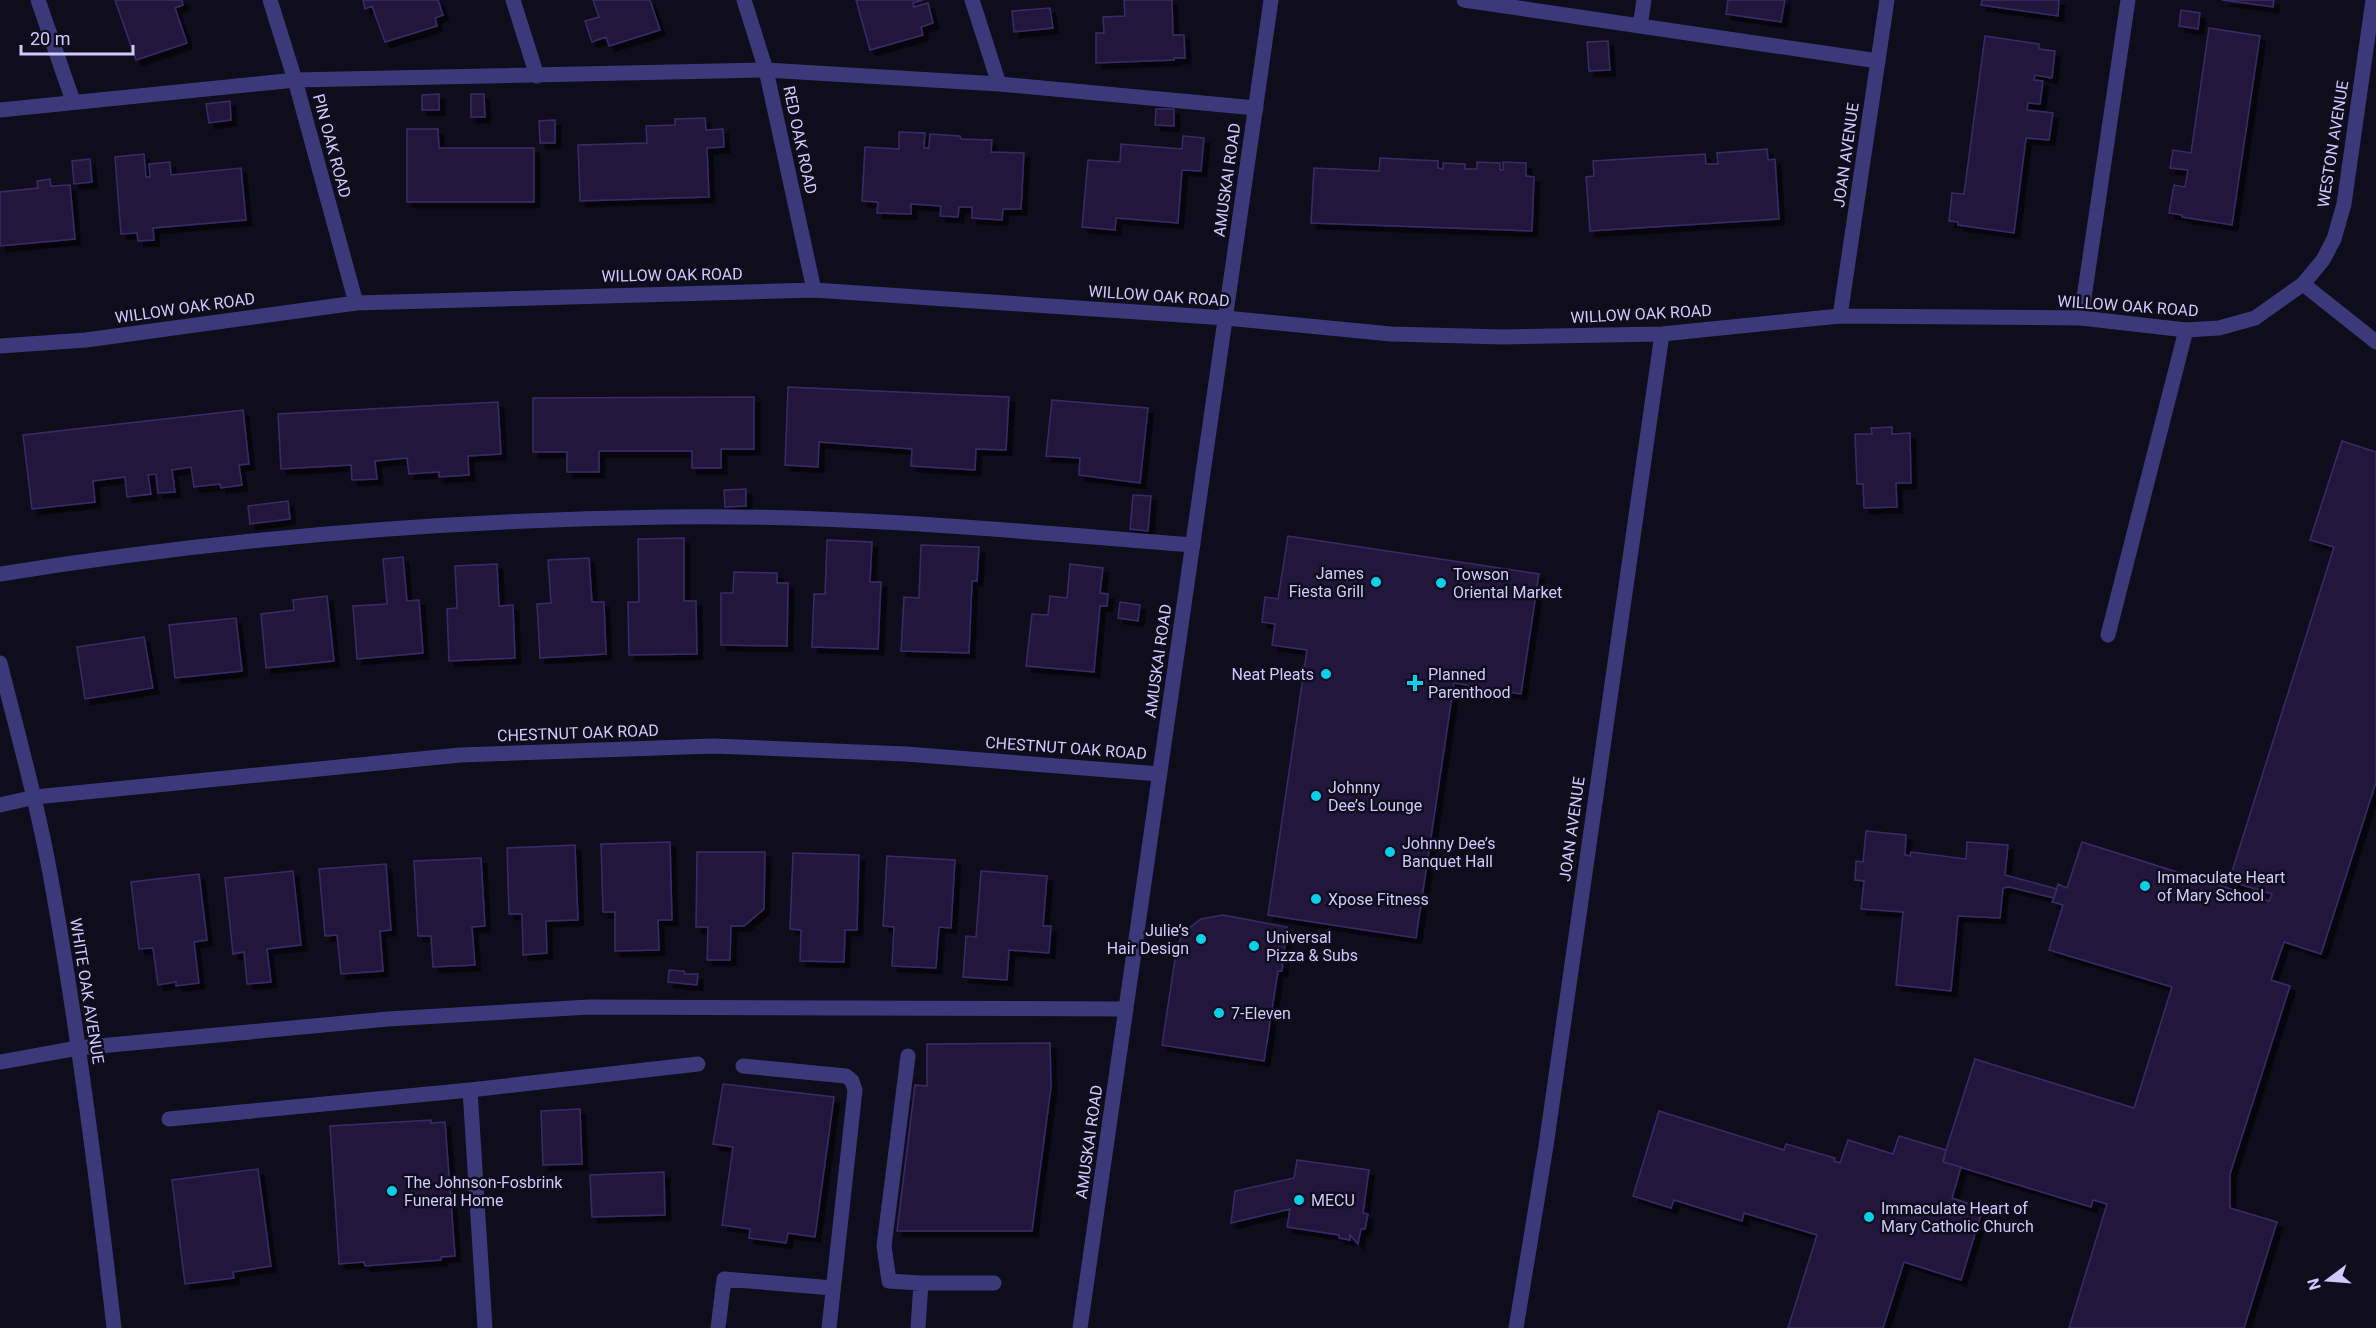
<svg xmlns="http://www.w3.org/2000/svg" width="2376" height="1328" font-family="Roboto,sans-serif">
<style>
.building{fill:#21193d;stroke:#392c68;stroke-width:1.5;filter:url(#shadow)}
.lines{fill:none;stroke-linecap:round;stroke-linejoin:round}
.service{stroke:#3c397a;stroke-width:15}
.minor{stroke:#3c397a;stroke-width:15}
.poi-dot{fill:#08cfea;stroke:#0f0c1c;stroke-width:2}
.labels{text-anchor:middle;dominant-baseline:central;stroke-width:5;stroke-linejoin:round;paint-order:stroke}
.street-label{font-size:16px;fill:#d0c9fd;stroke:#0f0c1c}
.poi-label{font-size:16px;fill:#d0c9fd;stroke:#0f0c1c;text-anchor:start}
</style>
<defs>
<filter id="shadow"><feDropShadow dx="5.5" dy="5.5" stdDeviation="0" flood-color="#0009"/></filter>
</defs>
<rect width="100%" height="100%" fill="#0f0c1c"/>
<!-- building -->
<path class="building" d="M115 0H182L183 5 175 8 187 43 136 60Z
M363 0H438L443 15 435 18 437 26 385 42 372 6 365 9Z
M593 0H650L660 30 609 46 606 37 592 42 585 21 599 17Z
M856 0H923L913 3 914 7 928 3 933 23 921 27 923 35 870 50Z
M1124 0H1172L1173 35H1184L1185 58H1174V60L1096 63V33H1104L1103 17 1125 16Z
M1728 0H1785L1781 22 1726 14Z
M1982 0H2059L2058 16 1981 5Z
M2222 0H2274L2273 7Z
M1050 8 1053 28 1014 32 1012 11Z
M2181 10 2200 13 2198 29 2179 26Z
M2209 28 2260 36 2232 225 2182 217V215L2169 213 2174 185 2185 187 2188 170 2170 168 2173 150 2191 153Z
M1985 36 2039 44V49L2055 51 2052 78 2035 75 2034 80 2043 81 2040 104 2028 103 2027 110 2053 113 2049 140 2026 138 2014 233 1958 225V222L1949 221 1952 193 1964 194Z
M1608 41 1610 70 1589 71 1587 42Z
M439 94V110H422V95Z
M471 94H484L485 117H471Z
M230 101 231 120 209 123 206 104Z
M1156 109H1174V126L1155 125Z
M705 118 706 130 723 129 724 147 707 148 709 197 580 201 578 145 647 143 646 126 675 125V119Z
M555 120V143H540L539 121Z
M407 129H438L439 148H534V202H407Z
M899 132 925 133 924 148H929L930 134 960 136 961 139 992 140 991 152 1024 153 1021 209H1003L1002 220 972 218V207H959L958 217 940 216 941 206 911 204V214L877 213 878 202 862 201 865 147 899 149Z
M1183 136 1204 138 1201 171 1182 170 1178 223 1116 218 1115 230 1082 227 1088 160 1120 162 1121 144 1182 149Z
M1767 149 1768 160 1775 159 1779 219 1590 231 1586 177 1594 176 1593 161 1705 154 1706 164H1718L1717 153Z
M144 154 146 177H150L149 164 170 162 171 175 241 168 246 220 153 228 154 240 138 241 137 233 121 234 115 157Z
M1380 158 1438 161V168L1443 169V163L1465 164V169H1477V162L1500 163V170H1503V162L1526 163V176L1534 177 1532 231 1311 223 1314 168 1379 171Z
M90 159 92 182 74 184 72 161Z
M50 179 51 186 70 185 75 239 0 246V192L38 188 37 181Z
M788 387 1009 397 1006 450 976 449 975 470 911 466 912 449 819 442 818 467 785 465Z
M754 397V449H721V468H692V451H599V472H567V452H533V398Z
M1052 400 1148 408 1140 483 1079 475 1080 458 1046 456Z
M498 402 501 454 468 456 469 475 439 477V472L409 474 407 458 375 461 377 479 352 480 351 465 281 469 278 414Z
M243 410 249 464 239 465 242 485 221 488 220 484 194 487 191 467 172 470 175 492 158 493 156 474 148 475 151 494 127 497 125 477 93 481 95 502 32 509 23 435Z
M1892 427V434L1910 433 1911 483H1896L1897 507 1864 508 1863 484H1857L1855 434H1872L1871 428Z
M2342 441 2376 452V782L2321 954 2284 942 2271 980 2290 986 2230 1174V1208L2277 1222 2244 1328H2069L2107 1204 2093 1200 2091 1207 1943 1162 1946 1150 1975 1059 2134 1108 2172 987 2049 950 2063 905 2052 902 2054 898 2058 884 2067 888 2082 842 2269 901 2272 894 2229 881 2334 547 2310 540Z
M746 489V506L725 507 724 490Z
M1133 495 1151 496 1148 531 1130 529Z
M288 501 290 519 250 524 248 506Z
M1288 536 1539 574 1521 694 1454 683 1416 938 1268 915 1307 650 1272 645 1275 624 1262 622 1265 597 1278 599Z
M684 538V601H696L697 654 629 655 628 602H639L638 539Z
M827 540 872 542 870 582H881L878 649 812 647 814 594H825Z
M921 545 979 547 977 581H972L969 653 901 651 904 597 919 598Z
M403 557 407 601 419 600 423 653 357 659 353 606 387 604 383 559Z
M589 558 592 602H604L606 654 540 658 537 604 551 603 548 560Z
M497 564 499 606 513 605 515 658 449 661 447 609 457 608 455 566Z
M1070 564 1103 568 1100 593 1108 594 1107 606H1100L1094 672 1026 666 1032 614 1048 615 1050 596 1067 598Z
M734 572 777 573V583H788L787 646 721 645V593H733Z
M327 596 334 661 266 668 261 614 294 610 293 600Z
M1120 602 1140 605 1138 621 1118 618Z
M236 618 242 671 175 678 169 625Z
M144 637 153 688 85 699 77 647Z
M1866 831 1906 835 1905 855 1910 856 1911 852 1966 859 1967 842 2008 845 2005 875 2057 889 2054 898 2009 887 2003 888 2000 918 1958 916 1951 991 1896 985 1903 912 1861 909 1864 881 1855 880 1856 861 1863 862Z
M670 842 672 920H658L659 950 615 951V912H603L601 844Z
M575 845 578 920 546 921 547 953 523 955 522 914H509L507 848Z
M697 852H765L764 909 744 926H731L730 960H707L708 927H696Z
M793 853 859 855 857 930H845L844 962 800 961 801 930 790 929Z
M887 856 955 860 951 928 939 927 936 968 892 966 894 927 883 926Z
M481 858 485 926 472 927 475 965 433 967 431 936H418L414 861Z
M386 864 391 930 380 931 383 971 341 974 337 935 325 936 319 869Z
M293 871 301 945 267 949 271 982 247 984 244 952 233 954 225 878Z
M981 871 1047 876 1043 926H1051L1049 953 1009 950 1007 980 963 977 966 936 976 937Z
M199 874 207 940 194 942 199 983 176 986V982L158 985 153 948 139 949 131 882Z
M1223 915 1287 927 1282 971H1278L1264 1061 1162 1045 1177 946 1185 931 1201 919Z
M669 970 684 971 685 974H698L697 985 668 982Z
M1050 1043 1051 1087 1032 1231H897L915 1085 927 1086V1044Z
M723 1084 834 1097 815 1237 788 1233 786 1243 749 1238 750 1229 722 1225 733 1147 713 1144Z
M580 1109 582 1164 543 1165 541 1111Z
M1659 1111 1784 1150 1786 1144 1835 1158 1834 1161 1840 1163 1848 1140 1893 1154 1899 1136 1946 1150 1943 1162 1961 1167 1952 1198 1983 1208 1961 1280 1904 1262 1883 1328H1788L1817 1235 1744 1213 1742 1221 1674 1200 1671 1208 1633 1196Z
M431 1120V1123L445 1122 455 1256 441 1257V1260L365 1266 364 1262 339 1264 330 1126Z
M1297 1160 1369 1170 1363 1213 1368 1214 1365 1229H1361L1358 1244 1350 1235V1240L1339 1238V1235L1287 1227 1290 1209 1231 1223 1235 1191 1294 1178Z
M258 1169 271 1266 233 1272 234 1278 185 1284 172 1180Z
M664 1172 665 1215 592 1217 590 1175Z"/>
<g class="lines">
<!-- service -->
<path class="service" d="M38 0 73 101
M513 0 537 76
M972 0 999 84
M1464 0 1878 61
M1640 26 1644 0
M0 110 295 80 766 70 999 84 1256 108
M2303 284 2376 342
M2081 318 2128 0
M0 574C219 539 443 520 665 517 841 514 1017 531 1193 545
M2108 635 2186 330
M908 1056 884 1246 889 1281 921 1283
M0 1062 78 1048 388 1019 589 1007 1126 1009
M743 1066 846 1076 852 1081 855 1090 829 1328
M470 1090 485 1328
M169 1119 470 1090 698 1064
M718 1328 724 1279 833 1288
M918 1328 921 1283H994"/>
<!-- minor -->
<path class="minor" d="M270 0 295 80 356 303
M744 0 766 70 814 290
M1840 316 1887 0
M0 346 86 340 356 303 814 290 1226 318 1391 334 1503 337 1662 334 1840 316 2081 318 2186 330 2219 328 2255 318 2303 284 2323 260 2334 239 2344 204 2373 0
M0 663C18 735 38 806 51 879 78 1028 97 1178 114 1328
M0 805 35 797 460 755 713 746 906 754 1160 774
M1080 1328 1271 0
M1516 1328 1546 1146 1662 334"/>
</g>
<!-- markers -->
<g class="poi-dot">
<circle cx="1376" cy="582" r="6"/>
<circle cx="1441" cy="583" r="6"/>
<circle cx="1326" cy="674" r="6"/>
<path d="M1412 674h6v6h6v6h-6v6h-6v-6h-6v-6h6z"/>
<circle cx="1316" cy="796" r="6"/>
<circle cx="1390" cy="852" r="6"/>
<circle cx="2145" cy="886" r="6"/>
<circle cx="1316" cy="899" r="6"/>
<circle cx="1201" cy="939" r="6"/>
<circle cx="1254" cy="946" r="6"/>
<circle cx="1219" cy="1013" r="6"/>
<circle cx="392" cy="1191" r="6"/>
<circle cx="1299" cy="1200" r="6"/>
<circle cx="1869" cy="1217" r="6"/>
</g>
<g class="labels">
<!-- street labels -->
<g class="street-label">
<text transform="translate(800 140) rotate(78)">RED OAK ROAD</text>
<text transform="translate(2333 144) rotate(-81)">WESTON AVENUE</text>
<text transform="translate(332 146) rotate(75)">PIN OAK ROAD</text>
<text transform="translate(1846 155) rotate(-82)">JOAN AVENUE</text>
<text transform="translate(1227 180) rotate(-82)">AMUSKAI ROAD</text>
<text transform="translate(672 275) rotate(-1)">WILLOW OAK ROAD</text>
<text transform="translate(1159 296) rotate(4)">WILLOW OAK ROAD</text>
<text transform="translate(2128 306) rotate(4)">WILLOW OAK ROAD</text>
<text transform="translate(185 308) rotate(-8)">WILLOW OAK ROAD</text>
<text transform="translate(1641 314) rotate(-3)">WILLOW OAK ROAD</text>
<text transform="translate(1158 661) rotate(-82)">AMUSKAI ROAD</text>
<text transform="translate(578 733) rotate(-2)">CHESTNUT OAK ROAD</text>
<text transform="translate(1066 748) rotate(4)">CHESTNUT OAK ROAD</text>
<text transform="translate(1572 829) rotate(-82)">JOAN AVENUE</text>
<text transform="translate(87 991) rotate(81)">WHITE OAK AVENUE</text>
<text transform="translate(1089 1142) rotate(-82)">AMUSKAI ROAD</text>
</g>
<!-- poi labels -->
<g class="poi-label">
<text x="1364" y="573" text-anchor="end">James<tspan x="1364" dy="18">Fiesta Grill</tspan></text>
<text x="1453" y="574">Towson<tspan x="1453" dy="18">Oriental Market</tspan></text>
<text x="1314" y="674" text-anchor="end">Neat Pleats</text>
<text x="1428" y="674">Planned<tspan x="1428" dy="18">Parenthood</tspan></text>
<text x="1328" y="787">Johnny<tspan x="1328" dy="18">Dee’s Lounge</tspan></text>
<text x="1402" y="843">Johnny Dee’s<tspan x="1402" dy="18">Banquet Hall</tspan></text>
<text x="2157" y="877">Immaculate Heart<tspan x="2157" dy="18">of Mary School</tspan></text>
<text x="1328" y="899">Xpose Fitness</text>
<text x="1189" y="930" text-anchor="end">Julie’s<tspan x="1189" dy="18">Hair Design</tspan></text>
<text x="1266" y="937">Universal<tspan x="1266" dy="18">Pizza &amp; Subs</tspan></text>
<text x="1231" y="1013">7-Eleven</text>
<text x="404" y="1182">The Johnson-Fosbrink<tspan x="404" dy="18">Funeral Home</tspan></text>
<text x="1311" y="1200">MECU</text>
<text x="1881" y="1208">Immaculate Heart of<tspan x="1881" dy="18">Mary Catholic Church</tspan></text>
</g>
</g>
<!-- north arrow -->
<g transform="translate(2328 1280) rotate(254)" stroke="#0f0c1c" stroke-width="4.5" paint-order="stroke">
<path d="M0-4.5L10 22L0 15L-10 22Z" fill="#d0c9fd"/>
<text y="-9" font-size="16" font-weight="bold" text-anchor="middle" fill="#d0c9fd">N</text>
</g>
<!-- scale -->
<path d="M21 45v9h112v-9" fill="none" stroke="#d0c9fd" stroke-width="3"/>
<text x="30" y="45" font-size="18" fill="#d0c9fd" stroke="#0f0c1c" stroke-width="4.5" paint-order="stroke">20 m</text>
</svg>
